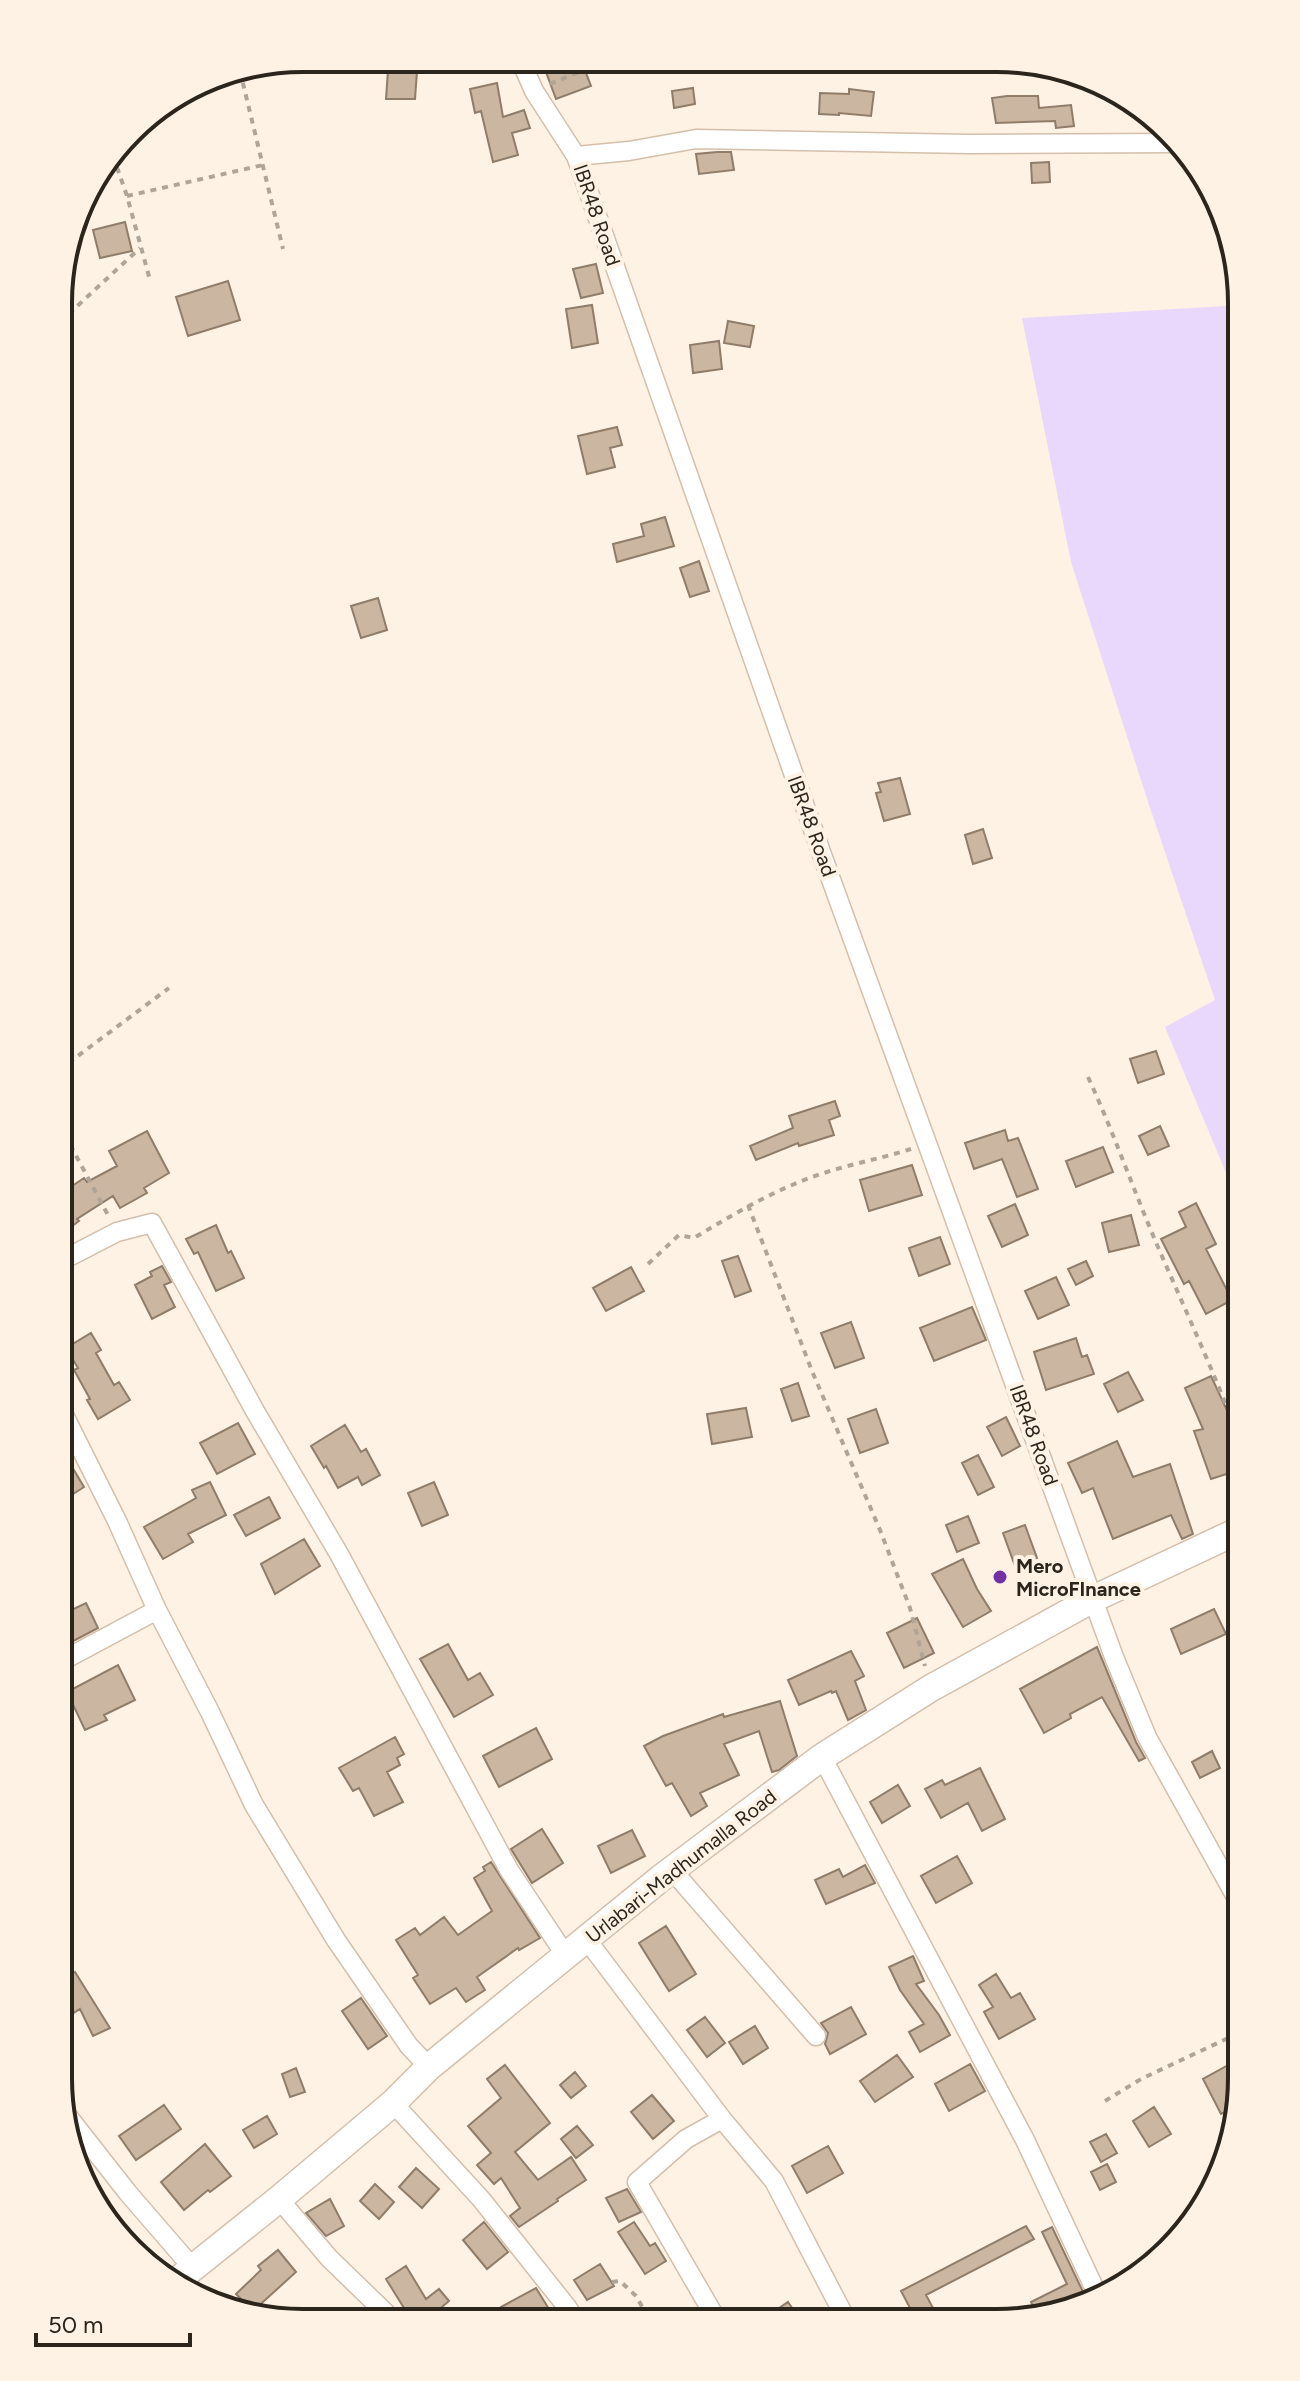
<svg xmlns="http://www.w3.org/2000/svg" width="1300" height="2381" font-family="Figtree,sans-serif">
<style>
.green{fill:#e9d8fb}
.building{fill:#cab6a1;stroke:#8f7c69;stroke-width:2}
.lines{fill:none;stroke-linecap:round;stroke-linejoin:round}
.street-casing{stroke:#d3bfaa;stroke-width:21}
.secondary-casing{stroke:#d3bfaa;stroke-width:29}
.path{stroke:#afa498;stroke-width:4;stroke-dasharray:6 6;stroke-linecap:butt}
.street{stroke:#fff;stroke-width:18}
.secondary{stroke:#fff;stroke-width:26}
.poi-dot{fill:#7330a5;stroke:#fef2e4;stroke-width:3}
.labels{text-anchor:middle;dominant-baseline:central;stroke-width:8;stroke-linejoin:round;paint-order:stroke}
.street-label{font-size:20px;fill:#2c251c;stroke:#fef2e4}
.poi-label{font-size:20px;font-weight:bold;fill:#2c251c;stroke:#fef2e4;text-anchor:start}
.rim{fill:none;stroke:#2c251c;stroke-width:4}
</style>
<rect width="100%" height="100%" fill="#fef2e4"/>
<!-- green -->
<path class="green" d="M1242 305V1211L1165 1027 1215 1000 1149 805 1071 562 1022 318Z"/>
<!-- building -->
<path class="building" d="M581 60 591 86 556 99 546 72Z
M388 70 417 71 415 99H386Z
M497 83 503 117 524 110 530 128 512 133 518 155 493 162 481 111 475 113 470 89Z
M693 88 695 104 674 108 672 91Z
M849 89 874 92 871 116 839 113V115L819 114 820 93 849 94Z
M1007 96H1038L1039 108 1071 105 1074 126 1056 128 1055 121 996 123 992 98Z
M717 152H731L734 170 699 174 696 154Z
M1049 162 1050 182 1032 183 1031 163Z
M125 222 132 251 100 258 93 230Z
M596 264 603 293 581 298 573 269Z
M228 281 240 320 188 336 176 297Z
M592 305 598 343 572 348 566 309Z
M728 321 754 326 750 347 724 343Z
M719 341 722 369 693 373 690 345Z
M617 427 622 445 610 448 615 467 587 474 578 436Z
M665 517 674 546 617 562 613 544 644 536 641 524Z
M699 561 709 591 690 597 680 568Z
M378 598 387 630 361 638 351 606Z
M900 778 910 814 884 821 876 793 881 792 878 783Z
M983 829 992 858 973 864 965 835Z
M1156 1051 1164 1074 1138 1083 1130 1059Z
M835 1101 840 1116 829 1120 834 1135 799 1146 798 1143 756 1160 750 1146 793 1128 789 1116Z
M1160 1126 1169 1146 1148 1155 1139 1136Z
M1005 1130 1008 1141 1018 1138 1038 1189 1017 1197 1002 1159 974 1169 965 1143Z
M147 1131 169 1173 144 1188 147 1193 120 1208 113 1196 77 1219 79 1221 59 1236V1196L65 1204 69 1201 63 1192 84 1178 87 1182 117 1166 109 1151Z
M1103 1147 1113 1172 1076 1187 1066 1161Z
M912 1165 922 1195 869 1211 860 1180Z
M1196 1203 1216 1244 1206 1249 1232 1300 1206 1314 1189 1281 1184 1284 1161 1239 1186 1227 1179 1212Z
M1015 1204 1028 1235 1002 1247 988 1216Z
M1131 1215 1139 1245 1109 1252 1102 1223Z
M216 1225 228 1253 231 1251 244 1278 216 1291 198 1252 194 1254 186 1239Z
M940 1237 950 1264 919 1276 909 1248Z
M738 1256 751 1291 735 1297 722 1261Z
M1086 1261 1093 1276 1076 1285 1068 1269Z
M162 1266 171 1282 164 1285 175 1307 152 1319 135 1285 152 1276 150 1272Z
M631 1267 644 1291 606 1311 593 1288Z
M1056 1277 1069 1305 1038 1319 1025 1291Z
M972 1307 986 1340 934 1361 920 1328Z
M851 1322 864 1358 835 1368 821 1333Z
M91 1333 101 1350 96 1353 114 1385 119 1382 130 1400 98 1419 87 1400 90 1399 74 1370 78 1368 66 1348Z
M1076 1338 1082 1357 1087 1355 1094 1374 1046 1390 1034 1352Z
M1128 1372 1143 1400 1118 1412 1104 1384Z
M1211 1376 1231 1419 1242 1415V1469L1211 1479 1194 1431 1203 1429 1185 1388Z
M798 1383 809 1416 792 1421 781 1389Z
M746 1408 752 1437 712 1444 707 1414Z
M876 1409 888 1443 860 1453 848 1419Z
M1006 1417 1020 1446 1002 1456 987 1427Z
M238 1423 255 1454 217 1474 200 1443Z
M345 1425 361 1452 366 1449 380 1475 362 1485 358 1477 338 1488 326 1466 324 1468 311 1446Z
M1117 1441 1133 1477 1170 1464 1193 1534 1182 1539 1171 1515 1113 1539 1093 1488 1082 1493 1068 1463Z
M59 1445 84 1487 59 1503Z
M978 1455 994 1487 978 1495 962 1463Z
M210 1482 226 1515 188 1534 193 1542 163 1559 144 1527 196 1498 192 1490Z
M434 1482 448 1515 422 1526 408 1493Z
M269 1497 280 1518 246 1536 234 1515Z
M968 1516 979 1543 957 1552 946 1525Z
M1025 1525 1037 1558 1015 1566 1003 1533Z
M304 1539 320 1566 275 1594 261 1564Z
M963 1559 977 1589 991 1611 963 1627 932 1574Z
M86 1603 98 1628 58 1649 59 1616Z
M1214 1609 1226 1634 1181 1654 1171 1629Z
M917 1618 934 1653 904 1668 887 1633Z
M448 1644 468 1680 480 1673 493 1695 454 1717 420 1659Z
M1097 1647 1136 1742 1145 1758 1139 1761 1102 1697 1070 1714 1071 1718 1044 1733 1020 1689Z
M851 1651 864 1676 855 1681 866 1710 848 1720 836 1691 832 1693 831 1691 799 1705 788 1680Z
M118 1665 135 1700 104 1715 107 1720 85 1730 67 1692Z
M780 1701 797 1756 779 1770 772 1772 759 1731 724 1744 739 1775 700 1793 707 1806 691 1816 672 1783 666 1786 644 1746 663 1736 723 1714 724 1717Z
M536 1728 552 1759 499 1787 483 1756Z
M395 1737 404 1754 397 1758 400 1765 387 1772 403 1802 374 1816 359 1788 353 1791 339 1768Z
M1212 1751 1220 1768 1200 1778 1192 1762Z
M980 1768 1005 1819 982 1831 968 1803 941 1818 925 1789 942 1780 945 1785Z
M898 1785 910 1806 882 1823 870 1802Z
M542 1829 563 1863 532 1883 511 1849Z
M632 1830 645 1856 611 1873 598 1846Z
M957 1856 972 1883 936 1903 921 1876Z
M491 1862 540 1938 519 1950 518 1948 477 1977 485 1990 466 2002 456 1988 430 2004 413 1978 418 1975 396 1940 415 1928 420 1935 444 1917 458 1935 492 1911 474 1878 485 1871 483 1867Z
M865 1865 875 1883 826 1904 815 1880 839 1869 843 1877Z
M666 1926 696 1974 669 1991 639 1943Z
M913 1956 924 1981 916 1984 939 2015 950 2035 920 2052 909 2032 924 2024 900 1990 889 1967Z
M75 1972 110 2028 93 2036 80 2009 58 2023V1985L67 1980 65 1977Z
M996 1974 1011 1998 1020 1993 1035 2019 999 2039 984 2012 993 2007 979 1985Z
M361 1998 387 2036 368 2049 342 2011Z
M851 2007 866 2034 830 2054 825 2044 828 2033 821 2023Z
M705 2017 725 2043 707 2057 687 2030Z
M755 2026 768 2048 743 2064 729 2042Z
M897 2055 913 2077 875 2102 860 2081Z
M970 2064 985 2091 949 2111 935 2084Z
M1230 2064 1241 2085V2094L1239 2105 1221 2114 1203 2079Z
M505 2065 550 2123 515 2152 538 2180 571 2157 586 2180 557 2199 558 2201 519 2227 510 2216 520 2208 501 2178 494 2184 477 2165 491 2153 468 2126 501 2098 487 2079Z
M296 2068 305 2092 290 2097 282 2074Z
M575 2072 586 2086 571 2098 560 2085Z
M652 2095 674 2121 653 2139 631 2112Z
M164 2105 181 2129 136 2160 119 2136Z
M1154 2107 1171 2134 1149 2147 1133 2121Z
M267 2116 277 2134 254 2148 243 2130Z
M577 2126 593 2145 576 2158 561 2139Z
M1106 2134 1117 2153 1101 2162 1090 2142Z
M205 2144 231 2176 210 2192 208 2190 184 2210 161 2182Z
M828 2146 843 2173 807 2193 792 2166Z
M1107 2164 1116 2182 1100 2190 1091 2172Z
M416 2168 439 2189 422 2208 399 2187Z
M375 2184 394 2202 379 2219 360 2201Z
M627 2189 641 2212 619 2222 606 2198Z
M330 2199 344 2226 326 2236 306 2213Z
M484 2222 508 2252 487 2269 463 2240Z
M634 2222 650 2246 655 2243 666 2261 645 2274 618 2232Z
M1026 2226 1034 2239 926 2295 941 2323H918L901 2291Z
M1052 2227 1085 2296 1046 2315 1038 2316 1031 2302 1067 2284 1042 2232Z
M278 2250 296 2272 253 2311 236 2294 261 2270 258 2266Z
M600 2264 614 2286 587 2300 574 2280Z
M406 2266 426 2299 439 2289 449 2301 442 2307 451 2321H412L386 2279Z
M536 2288 552 2314 539 2322H509L501 2307Z
M788 2302 802 2322H759Z"/>
<g class="lines">
<!-- street casing -->
<g class="street-casing">
<path id="street" d="M520 59 534 91 576 156 821 852 1114 1657 1147 1737 1241 1906
M576 156 629 151 696 139 968 144 1174 143
M59 1262 117 1232 152 1223 255 1411 339 1554 509 1870 566 1956
M59 1405 117 1521 157 1610
M58 1663 157 1610 210 1712 254 1805 336 1940 409 2046 429 2067
M822 1757 1025 2140 1099 2298
M672 1870 816 2036
M587 1940 722 2119
M393 2103 481 2199 567 2307 576 2322
M63 2110 128 2193 192 2267
M279 2199 329 2258 394 2321
M718 2322 637 2182 686 2139 722 2119 774 2181 848 2323"/>
</g>
<!-- secondary casing -->
<g class="secondary-casing">
<path id="secondary" d="M174 2283 279 2199 393 2103 429 2067 661 1878 822 1757 931 1688 1093 1599 1242 1529"/>
</g>
<!-- path -->
<path class="path" d="M240 71 283 249
M550 84 607 60
M113 156 127 196 150 280
M127 196 263 165
M60 322 140 248
M59 1070 169 988
M1088 1077C1113 1131 1132 1186 1155 1240 1185 1310 1217 1377 1242 1448
M59 1124 109 1217
M748 1205 812 1371 880 1530 910 1608 925 1666
M648 1264 679 1235 694 1238C737 1212 779 1187 827 1172 855 1163 883 1158 911 1149
M1105 2101 1141 2079 1241 2032
M612 2282 620 2281 636 2296 651 2322"/>
<!-- street -->
<use href="#street" class="street"/>
<!-- secondary -->
<use href="#secondary" class="secondary"/>
</g>
<!-- markers -->
<circle class="poi-dot" cx="1000" cy="1577" r="8"/>
<g class="labels">
<!-- street labels -->
<g class="street-label">
<text transform="translate(597 215) rotate(71)">IBR48 Road</text>
<text transform="translate(812 826) rotate(70)">IBR48 Road</text>
<text transform="translate(1034 1435) rotate(70)">IBR48 Road</text>
<text transform="translate(681 1866) rotate(-38)">Urlabari-Madhumalla Road</text>
</g>
<!-- poi labels -->
<g class="poi-label">
<text x="1016" y="1566">Mero<tspan x="1016" dy="23">MicroFInance</tspan></text>
</g>
</g>
<!-- crop -->
<path d="M0 0H1300V2381H0ZM303 72H997A231 231 0 0 1 1228 303V2078A231 231 0 0 1 997 2309H303A231 231 0 0 1 72 2078V303A231 231 0 0 1 303 72Z" fill="#fef2e4" fill-rule="evenodd"/>
<path class="rim" d="M303 72H997A231 231 0 0 1 1228 303V2078A231 231 0 0 1 997 2309H303A231 231 0 0 1 72 2078V303A231 231 0 0 1 303 72Z"/>
<!-- scale -->
<path d="M36 2333v12h154v-12" fill="none" stroke="#2c251c" stroke-width="4"/>
<text x="48" y="2333" font-size="24" fill="#2c251c" stroke="#fef2e4" stroke-width="6" paint-order="stroke">50 m</text>
</svg>
